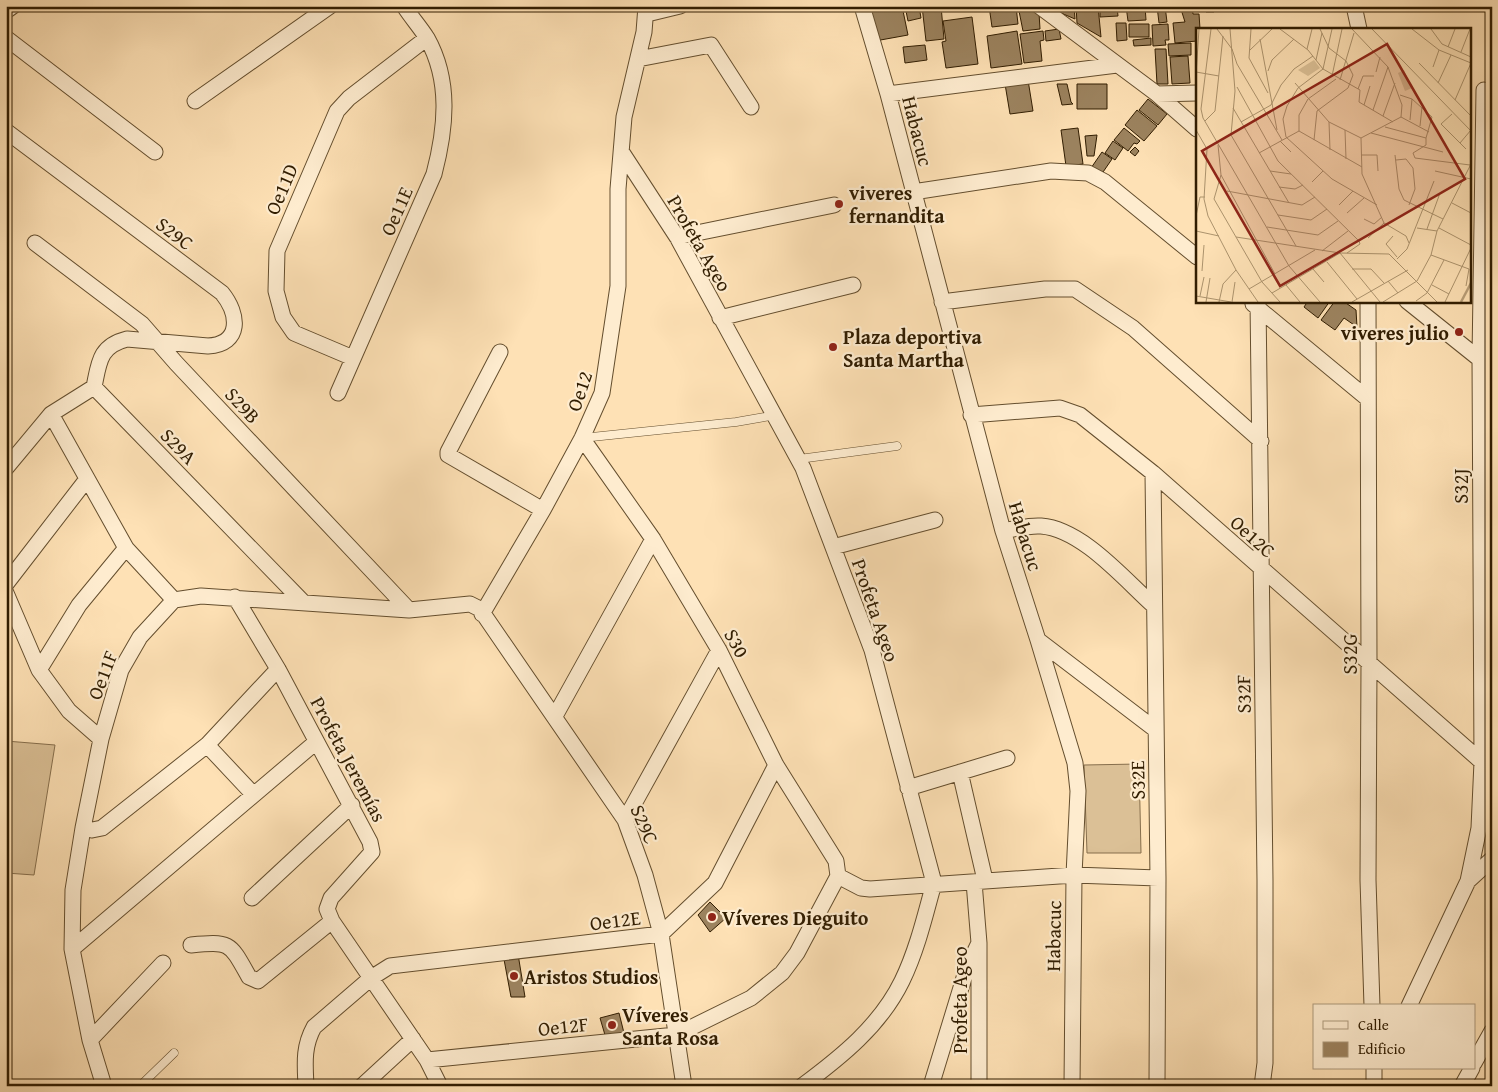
<svg xmlns="http://www.w3.org/2000/svg" width="1498" height="1092" font-family="'Gentium Book Plus',serif">
<style>
.pitch{fill:#dbc096;stroke:#866e4c}
.building{fill:#9c835f;stroke:#311d01}
.lines{fill:none;stroke-linecap:round;stroke-linejoin:round}
.lane-casing{stroke:#644e2e;stroke-width:9}
.street-casing{stroke:#644e2e;stroke-width:17}
.lane{stroke:#feeccf;stroke-width:8}
.street{stroke:#feeccf;stroke-width:15}
.poi-dot{fill:#8f2418;stroke:#feeccf;stroke-width:2}
.labels{text-anchor:middle;dominant-baseline:central;stroke-width:4.5;stroke-linejoin:round;paint-order:stroke}
.street-label{font-size:20px;fill:#311d01;stroke:#feeccf}
.poi-label{font-size:20px;font-weight:bold;fill:#311d01;stroke:#feeccf;text-anchor:start}
.inset-river{fill:none;stroke:#b89e78;stroke-width:2.5}
.inset-road{fill:none;stroke:#ac936d;stroke-width:1}
.view{fill:#8f2418;fill-opacity:0.15;stroke:#8f2418;stroke-width:2.5}
.inset-edge{fill:none;stroke:#311d01;stroke-width:2.5}
</style>
<rect width="100%" height="100%" fill="#fee1b5"/>
<filter id="stains"><feTurbulence type="fractalNoise" baseFrequency=".004" numOctaves="4"/><feColorMatrix values="0 0 0 0 .2 0 0 0 0 .09 0 0 0 0 .02 0 0 0 .5 -.17"/></filter>
<radialGradient id="worn" r=".72"><stop offset=".6" stop-color="#630" stop-opacity="0"/><stop offset="1" stop-color="#630" stop-opacity=".3"/></radialGradient>
<!-- pitch -->
<path class="pitch" d="M6 741 55 745 34 875 6 873Z
M1139 764 1141 853H1087L1084 765Z"/>
<!-- building -->
<path class="building" d="M891 6H902L908 35 875 41 870 10Z
M905 6H919L921 18 908 21Z
M922 6H941L944 39 926 41Z
M989 6H1016L1018 24 992 27Z
M1018 6H1027L1039 13 1040 29 1023 31Z
M1061 6H1074L1075 19 1061 13Z
M1076 6H1098L1101 37 1077 23Z
M1100 6H1117L1118 16 1100 17Z
M1126 6H1145L1146 20 1128 21Z
M1157 6H1165L1167 22 1159 23Z
M1180 6H1192L1193 14H1199L1200 29H1197V41L1175 43 1173 23 1185 22Z
M1206 6H1214V12H1206Z
M972 17 978 64 946 68 942 42 946 41 943 21Z
M1116 23H1126L1127 40 1117 41Z
M1129 24H1149V37H1129Z
M1168 24 1169 40H1165L1166 45 1153 46 1152 25Z
M1059 29 1061 39 1046 41 1045 31Z
M1017 31 1022 64 991 68 987 36Z
M1043 31 1044 40 1040 41 1042 61 1024 63 1020 34Z
M1151 38V45L1134 46 1133 40Z
M1191 43V55L1169 56 1168 44Z
M925 45 927 60 905 63 903 47Z
M1155 49H1166L1168 84H1157Z
M1188 56 1190 83 1172 84 1170 57Z
M1028 80 1033 111 1010 114 1005 84Z
M1057 84H1067L1071 102 1073 104 1062 105Z
M1077 84H1107V109H1077Z
M1148 99 1167 114 1158 125 1139 110Z
M1137 110 1157 126 1144 141 1125 125Z
M1078 128 1083 164 1066 166 1061 130Z
M1124 128 1140 141 1137 144 1134 143 1128 151 1114 140Z
M1097 135 1094 156H1087L1085 136Z
M1113 141 1123 148 1115 160 1105 153Z
M1135 147 1139 151 1135 156 1130 152Z
M1102 152 1112 159 1101 175 1091 168Z
M1308 301H1330L1318 318 1304 307Z
M1335 301H1343L1356 310 1357 327 1344 318 1335 330 1321 320Z
M710 902 726 918 710 932 698 915Z
M503 954H518L525 997H511Z
M619 1013 624 1033 605 1035 600 1018Z"/>
<g class="lines">
<!-- lane casing -->
<g class="lane-casing">
<path id="lane" d="M582 438 736 422 776 415
M799 459 897 446
M140 1086 174 1053"/>
</g>
<!-- street casing -->
<g class="street-casing">
<path id="street" d="M862 6 888 94 1003 531 1038 640 1075 763 1078 791 1074 875 1072 1086
M1039 6 1157 94 1197 129
M1354 6 1359 29
M6 11 13 6
M647 14 680 6
M6 38 155 152
M638 59 711 45 751 107
M888 94 1117 65
M1157 94 1197 93
M195 101 330 6
M6 131 222 293C239 314 242 344 208 346L127 339C99 346 99 363 94 387L302 601
M623 154 677 237 803 468 872 650 934 883
M913 192 1051 171 1088 173 1105 182 1197 257
M677 237 834 205
M35 243 142 324 176 363 409 610
M1258 301 1265 880V1063L1262 1086
M1368 301 1369 663 1368 880 1372 1006
M1407 301 1492 369
M942 302 1045 289H1075L1133 328 1261 441
M1253 304 1368 399
M720 318 853 285
M500 352 448 452V455L543 510
M353 358 294 333 283 317 276 291 277 251 337 111 349 98 427 38
M338 393 434 174C446 128 451 81 427 38 420 27 411 17 404 6
M51 414 126 548 174 600
M971 415 1060 408 1080 415 1153 473 1482 762
M6 468 51 414 94 387
M1153 473 1158 878 1157 1086
M1003 531C1015 529 1029 525 1041 526 1082 529 1124 579 1153 605
M833 547 935 520
M6 584 87 479
M6 593 39 670 69 711 101 739
M235 597 278 669 370 842 372 852 331 898 327 909 332 921 427 1060 440 1086
M482 614 543 510 582 438 602 393 618 286V189L624 117 644 32 646 6
M1038 640 1156 730
M39 670 79 605 126 548
M555 716 653 539
M207 745 253 794
M960 772 985 880
M908 788 1007 758
M625 820 719 650
M83 828 92 830 102 828 207 745 278 669
M838 876 861 888 870 889 1074 875 1158 878
M1468 881 1479 828 1482 762 1480 358 1484 90
M974 882 979 943V1086
M252 898 352 805
M191 945C231 941 230 943 249 977L258 981 332 921
M72 949 316 742
M1409 1006 1468 881 1492 859
M90 1040 163 963
M427 1060 676 1035 751 998 782 973 797 953 838 876 836 861 776 765 719 650 653 539 582 438
M1474 1063 1492 1031
M1374 1068V1086
M104 1086 90 1040 72 949 73 890 83 828 101 739 121 670 140 637 174 600 201 596 409 610 470 604 480 609 625 820 645 875 661 934 684 1086
M306 1086C305 1064 303 1047 314 1027L371 978 390 966 661 934 715 883 776 765
M362 1086 413 1039
M802 1086C841 1057 880 1026 902 981 917 950 925 916 934 883
M931 1086 967 968 978 945
M1462 1086 1472 1068"/>
</g>
<!-- lane -->
<use href="#lane" class="lane"/>
<!-- street -->
<use href="#street" class="street"/>
</g>
<!-- markers -->
<g class="poi-dot">
<circle cx="839" cy="204" r="5"/>
<circle cx="1459" cy="332" r="5"/>
<circle cx="833" cy="347" r="5"/>
<circle cx="712" cy="917" r="5"/>
<circle cx="514" cy="976" r="5"/>
<circle cx="612" cy="1025" r="5"/>
</g>
<g class="labels">
<!-- street labels -->
<g class="street-label">
<text transform="translate(918 131) rotate(76)">Habacuc</text>
<text transform="translate(281 189) rotate(-67)">Oe11D</text>
<text transform="translate(396 211) rotate(-66)">Oe11E</text>
<text transform="translate(175 233) rotate(37)">S29C</text>
<text transform="translate(700 243) rotate(60)">Profeta Ageo</text>
<text transform="translate(579 391) rotate(-71)">Oe12</text>
<text transform="translate(243 405) rotate(47)">S29B</text>
<text transform="translate(179 446) rotate(46)">S29A</text>
<text transform="translate(1460 486) rotate(-90)">S32J</text>
<text transform="translate(1026 536) rotate(73)">Habacuc</text>
<text transform="translate(1253 536) rotate(42)">Oe12C</text>
<text transform="translate(876 610) rotate(71)">Profeta Ageo</text>
<text transform="translate(737 643) rotate(62)">S30</text>
<text transform="translate(1349 654) rotate(-90)">S32G</text>
<text transform="translate(102 675) rotate(-69)">Oe11F</text>
<text transform="translate(1243 694) rotate(-91)">S32F</text>
<text transform="translate(349 759) rotate(62)">Profeta Jeremías</text>
<text transform="translate(1137 780) rotate(-91)">S32E</text>
<text transform="translate(645 824) rotate(66)">S29C</text>
<text transform="translate(615 920) rotate(-7)">Oe12E</text>
<text transform="translate(1053 936) rotate(-89)">Habacuc</text>
<text transform="translate(959 1000) rotate(-90)">Profeta Ageo</text>
<text transform="translate(563 1026) rotate(-6)">Oe12F</text>
</g>
<!-- poi labels -->
<g class="poi-label">
<text x="849" y="192">viveres<tspan x="849" dy="23">fernandita</tspan></text>
<text x="1449" y="332" text-anchor="end">viveres julio</text>
<text x="843" y="336">Plaza deportiva<tspan x="843" dy="23">Santa Martha</tspan></text>
<text x="722" y="917">Víveres Dieguito</text>
<text x="524" y="976">Aristos Studios</text>
<text x="622" y="1014">Víveres<tspan x="622" dy="23">Santa Rosa</tspan></text>
</g>
</g>
<!-- overview -->
<g transform="translate(1196 28)">
<rect width="275" height="275" fill="#fee1b5"/>
<path d="M118 32 124 40 112 48 102 42ZM208 42 216 60 209 63 202 45Z" fill="#dbc096"/>
<path class="inset-river" d="M265 274 275 255"/>
<path class="inset-road" d="M15 1 5 81 7 90 93 238 124 274M21 1 36 21 41 36 86 112M34 1 39 63 35 107 100 218M55 1 53 30 72 65M84 1 112 22 127 41 164 62 163 74 197 94M156 1 192 39 206 77 205 89 165 110M176 1 275 103M216 1 243 22 275 35M235 1 246 16 275 29M64 11 81 102M252 19 259 1M111 21 116 1M54 22 76 1M265 24 274 1M120 32 126 5M223 35 275 88M237 39 243 22M72 43 76 32 98 11M0 44 23 48M180 44 184 29M0 47 3 1M136 48 146 1M144 52 158 5M99 55 133 94 165 110M242 55 255 27M41 59 82 133 163 213 164 216 151 225M162 61 167 48H178M204 67 216 71 236 89 230 110M259 72 275 35M168 77 174 58M37 80 93 175M177 82 192 39M256 86 245 96 270 121M187 88 199 55M205 89 233 104M214 92 216 71M9 93 19 83 27 8M45 94 75 77 85 57 98 41 117 28M133 94 134 122M224 98 226 79M189 99 230 110V117L217 125 219 130 274 137M0 102 11 121 8 171 12 188 40 242 62 274M149 102 150 131M103 103 166 139M103 103V87L112 71 140 51M175 105 247 124M90 109 87 91 91 78 102 60 127 41 136 1M90 109 136 151 181 177M165 110 166 146 188 195 210 208 213 215M118 112 121 83 152 60 157 47 150 33 133 20 124 1M84 113 95 124M0 115V152M264 115 275 102M22 117 25 147 18 171 66 254 84 274M63 125 103 103M165 127H181L182 143M199 127 203 161 208 172 247 191M200 132 210 131 217 140 219 161 213 177M74 143 95 146M239 143 275 151M25 147 79 246M116 154 127 143M83 159 99 161 107 157M31 163 106 177 119 169M256 175 275 185M143 177 157 163M151 185 168 170M82 187 115 192 131 181M0 188 4 169H9M168 191 178 196 186 189M71 199 122 207 142 193M221 200 241 203M243 200 275 217M231 201 244 165M0 203 23 208M197 208 190 216 201 229M40 209 144 225 193 226 241 274M172 210 188 195M126 223 152 203M235 227 273 241 270 258M201 231 211 221 238 153M131 234 161 271M117 241 128 254M156 241H175L188 255M6 243 8 217M192 253 202 265M90 257 104 274M236 257 253 266M53 261 119 222M76 265 144 225 184 274M0 268 35 274M4 268 8 249M220 273 231 265 248 232M10 274 14 250M23 274 27 256 40 242M36 274 39 254M156 274 212 242M187 274 221 253 235 227 241 203 275 136M249 274 275 220"/>
<path class="view" d="M191 16 269 151 84 258 6 123Z"/>
<rect width="275" height="275" class="inset-edge"/>
</g>
<!-- margin -->
<rect width="1498" height="1092" fill="none" stroke="#fee1b5" stroke-width="25"/>
<rect x="8" y="8" width="1483" height="1077" fill="none" stroke="#311d01" stroke-width="2.5"/>
<rect x="12" y="12" width="1473" height="1067" fill="none" stroke="#311d01"/>
<!-- legend -->
<rect x="1313" y="1004" width="162" height="65" fill="#feeccf" stroke="#ac997d"/>
<rect x="1323" y="1021" width="25" height="8" fill="#feeccf" stroke="#ac997d"/>
<text x="1358" y="1030" font-size="15" fill="#311d01">Calle</text>
<rect x="1323" y="1042" width="25" height="15" fill="#9c835f" stroke="#ac997d"/>
<text x="1358" y="1054" font-size="15" fill="#311d01">Edificio</text>
<rect width="100%" height="100%" filter="url(#stains)"/>
<rect width="100%" height="100%" fill="url(#worn)"/>
</svg>
